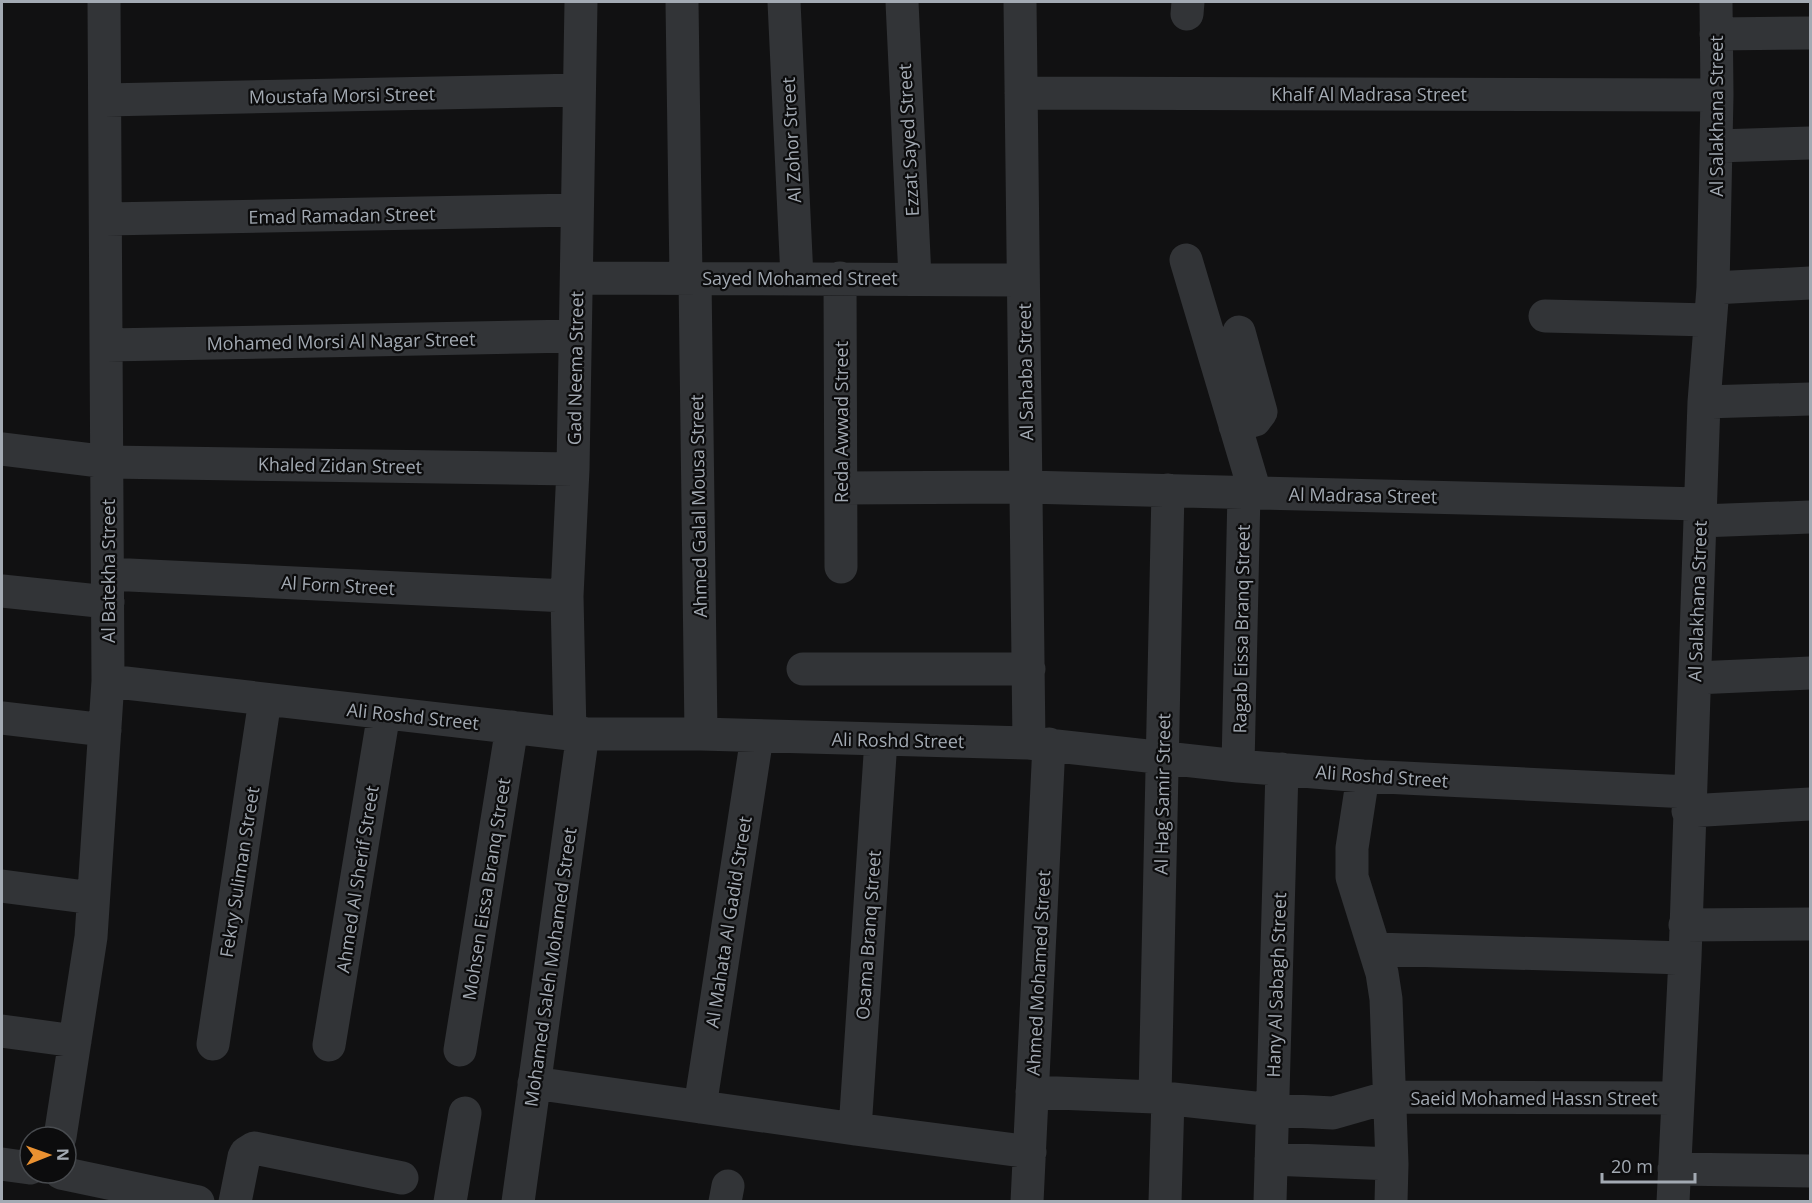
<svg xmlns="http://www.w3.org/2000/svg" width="1812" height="1203" font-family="'Open Sans',sans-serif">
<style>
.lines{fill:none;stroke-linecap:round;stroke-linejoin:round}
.minor{stroke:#323437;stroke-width:33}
.labels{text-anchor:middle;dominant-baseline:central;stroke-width:4.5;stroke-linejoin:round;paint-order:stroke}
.street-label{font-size:18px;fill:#a3aab3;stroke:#0c0c0d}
</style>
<rect width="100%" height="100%" fill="#111112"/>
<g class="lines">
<!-- minor -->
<path class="minor" d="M682 2 686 278
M784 2 797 278
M902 2 915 278
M1020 2 1029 743
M1187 14 1188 2
M1716 34 1810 33
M1021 93 1717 95
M105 100 579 90
M1717 146 1810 143
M106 219 577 210
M1186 260 1255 492
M577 278 1023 280
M695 278 701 734
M840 278 841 567
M1713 288 1810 283
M1545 316 1710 320
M107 345 574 336
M1704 402 1810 399
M1235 426 1255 420 1261 412 1239 332
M2 449 108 462 573 469
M841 488 1026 487 1700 504
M1700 521 1810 517
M108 574 567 596
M2 591 108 602
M803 669H1029
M1695 678 1810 673
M108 681 570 734H701L1029 743 1238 766 1363 776 1689 792
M2 718 105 730
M570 734 567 596 573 469 581 2
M1238 766 1244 492
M1363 776 1352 848V877L1382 973 1386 999 1392 1164 1391 1202
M1688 811 1810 804
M2 886 93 898
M1685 925 1810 924
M1375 949 1685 958
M2 1031 75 1041
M213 1044 265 700
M329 1045 384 713
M460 1050 512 727
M534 1083 855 1129 1030 1152
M1032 1092 1155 1097 1273 1110 1333 1113 1389 1097 1678 1098
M1155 1097 1168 490
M700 1107 757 737
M855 1129 881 740
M60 1137 91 937 108 681 104 2
M1271 1159 1392 1164
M2 1164 30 1168
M1674 1169 1810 1171
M61 1173 198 1202
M235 1202 244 1157 246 1153 254 1148 402 1178
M450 1202 465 1113
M518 1202 583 733
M725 1202 728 1186
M1027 1202 1049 744
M1165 1202 1168 1098
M1270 1202 1282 769
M1673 1202 1685 958 1704 402 1713 288 1717 95 1716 2"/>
</g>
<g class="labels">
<!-- street labels -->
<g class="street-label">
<text x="1369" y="94">Khalf Al Madrasa Street</text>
<text transform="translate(342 95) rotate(-1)">Moustafa Morsi Street</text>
<text transform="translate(1716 116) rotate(-90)">Al Salakhana Street</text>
<text transform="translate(791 140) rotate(-93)">Al Zohor Street</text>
<text transform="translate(908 140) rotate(-93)">Ezzat Sayed Street</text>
<text transform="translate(342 215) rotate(-1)">Emad Ramadan Street</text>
<text x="800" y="278">Sayed Mohamed Street</text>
<text transform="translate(341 341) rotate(-1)">Mohamed Morsi Al Nagar Street</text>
<text transform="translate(575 368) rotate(-89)">Gad Neema Street</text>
<text transform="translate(1025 372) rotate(-91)">Al Sahaba Street</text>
<text transform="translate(841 422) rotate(-90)">Reda Awwad Street</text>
<text transform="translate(340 465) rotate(1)">Khaled Zidan Street</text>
<text transform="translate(1363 495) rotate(1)">Al Madrasa Street</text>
<text transform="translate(698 506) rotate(-91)">Ahmed Galal Mousa Street</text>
<text transform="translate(108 571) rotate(-90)">Al Batekha Street</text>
<text transform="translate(338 585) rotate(3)">Al Forn Street</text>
<text transform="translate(1697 601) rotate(-88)">Al Salakhana Street</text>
<text transform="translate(1241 629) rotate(-89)">Ragab Eissa Branq Street</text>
<text transform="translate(413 716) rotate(6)">Ali Roshd Street</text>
<text transform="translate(898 740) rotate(1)">Ali Roshd Street</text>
<text transform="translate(1382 776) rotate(4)">Ali Roshd Street</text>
<text transform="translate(1162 794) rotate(-89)">Al Hag Samir Street</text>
<text transform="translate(239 872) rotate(-81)">Fekry Suliman Street</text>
<text transform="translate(357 879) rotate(-81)">Ahmed Al Sherif Street</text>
<text transform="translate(486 889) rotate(-81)">Mohsen Eissa Branq Street</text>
<text transform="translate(728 922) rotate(-81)">Al Mahata Al Gadid Street</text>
<text transform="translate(868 935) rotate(-86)">Osama Branq Street</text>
<text transform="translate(550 967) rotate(-82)">Mohamed Saleh Mohamed Street</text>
<text transform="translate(1038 973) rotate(-87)">Ahmed Mohamed Street</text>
<text transform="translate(1276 985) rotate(-88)">Hany Al Sabagh Street</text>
<text x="1534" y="1098">Saeid Mohamed Hassn Street</text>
</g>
</g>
<!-- border -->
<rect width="1812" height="1203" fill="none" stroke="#a3aab3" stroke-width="6"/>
<!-- north arrow -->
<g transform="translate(48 1155) rotate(89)"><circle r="28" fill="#0c0c0d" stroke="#484b4f" stroke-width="1.5"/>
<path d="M0-4.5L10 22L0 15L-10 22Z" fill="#ea9131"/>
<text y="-9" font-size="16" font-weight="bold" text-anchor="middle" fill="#a3aab3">N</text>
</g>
<!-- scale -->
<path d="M1602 1173v9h93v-9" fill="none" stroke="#a3aab3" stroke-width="3"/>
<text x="1611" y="1173" font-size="18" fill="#a3aab3" stroke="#0c0c0d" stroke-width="4.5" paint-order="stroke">20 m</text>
</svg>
